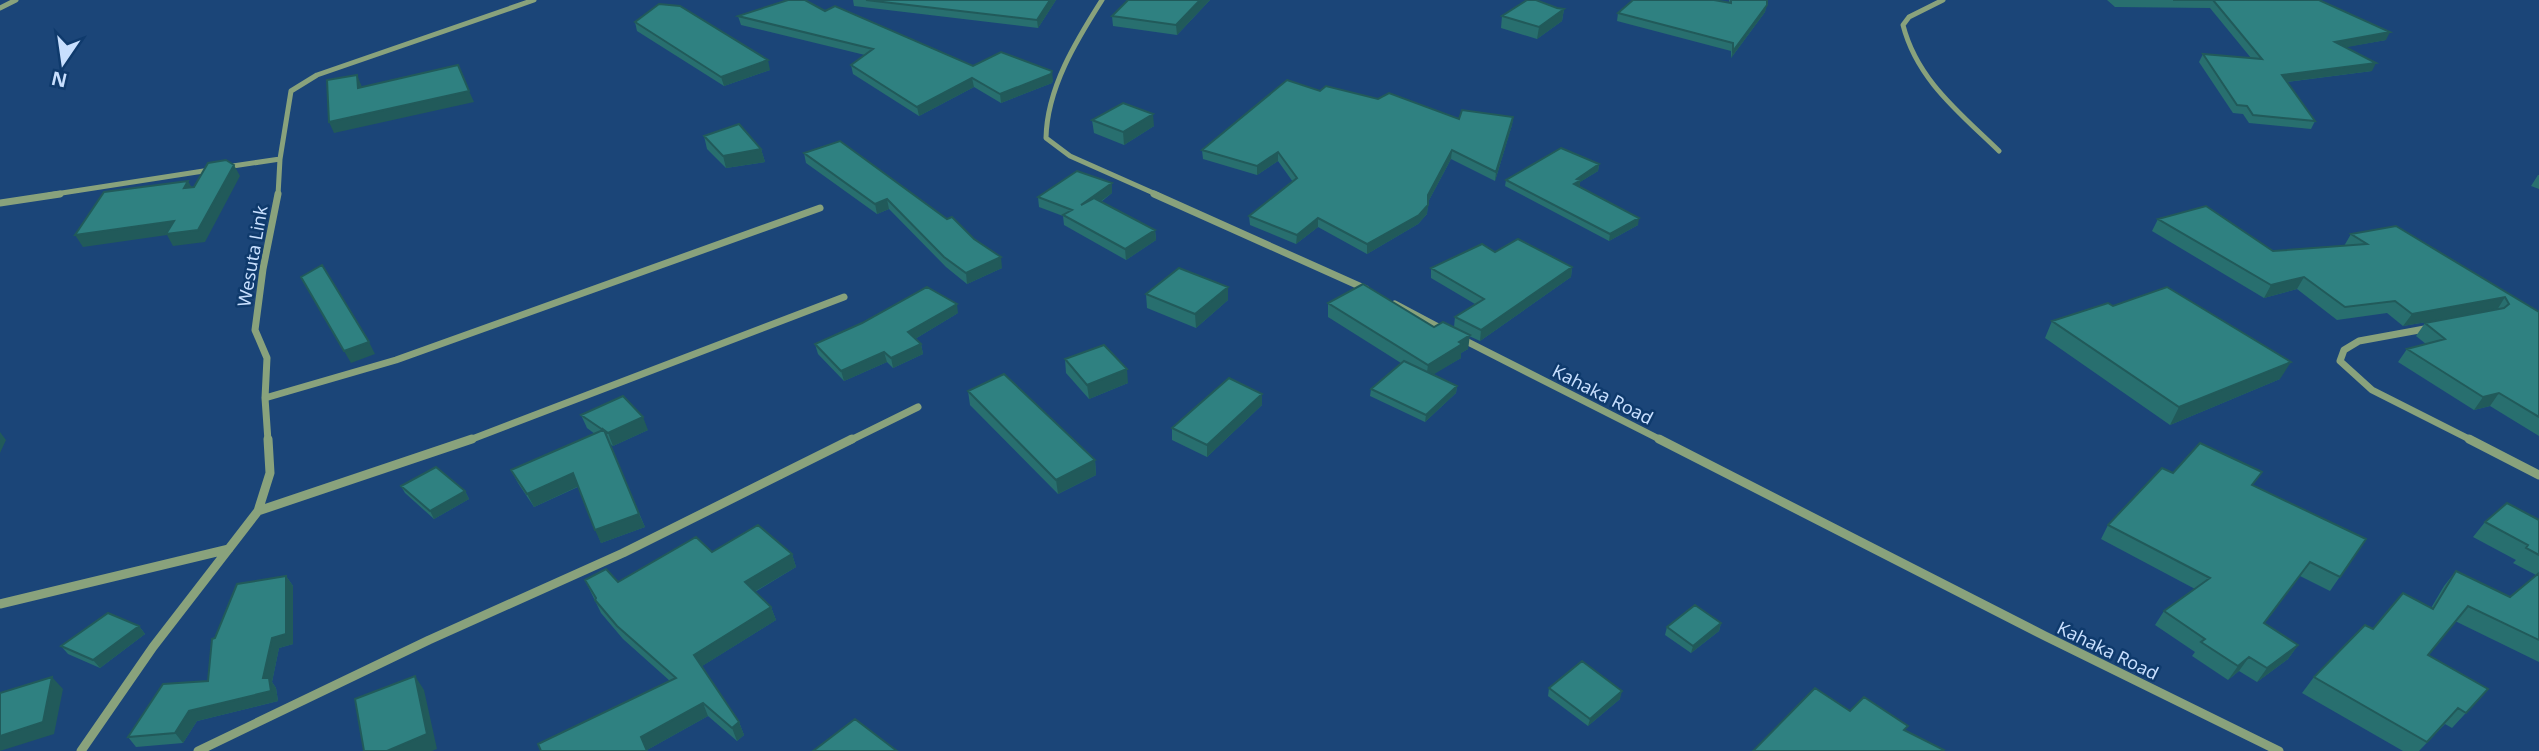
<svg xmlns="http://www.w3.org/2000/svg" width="2539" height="751" font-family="'Noto Sans',sans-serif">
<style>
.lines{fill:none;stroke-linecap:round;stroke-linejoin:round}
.minor-far2{stroke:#89a27c;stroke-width:5}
.minor-far1{stroke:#89a27c;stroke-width:7}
.minor{stroke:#89a27c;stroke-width:9}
.wall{fill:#286f6f}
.shaded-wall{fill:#215a5a}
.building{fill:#2f8181;stroke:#215a5a;stroke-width:2}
.labels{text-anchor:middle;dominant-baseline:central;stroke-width:5;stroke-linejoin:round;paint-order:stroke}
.street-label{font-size:18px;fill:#c8dffe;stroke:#0f3a6c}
</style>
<rect width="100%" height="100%" fill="#1b4578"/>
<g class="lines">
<!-- minor-far2 -->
<path class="minor-far2" d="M1102 0C1076 41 1047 88 1046 138L1070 156 1158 195
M1943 0 1909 17 1903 25C1917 80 1960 113 1999 151
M0 8 16 0
M226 167 280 159
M49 195 210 170
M278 195 280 159 291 91 317 75 534 0"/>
<!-- minor-far1 -->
<path class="minor-far1" d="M1154 194 1366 289
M0 203 60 194
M1395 304 1444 330
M2430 328 2359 341 2344 350 2340 361 2372 390 2473 441
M1460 338 1663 441
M265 398 396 360 820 208
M268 441 265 398 267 358 255 330 263 269 278 194
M467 441 844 297
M849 441 918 407"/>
<!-- minor -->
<path class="minor" d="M1659 439 2045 636 2279 751
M2469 439 2539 475
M258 511 472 439
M0 604 229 549
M81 751 153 647 258 511 270 473 268 439
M198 751 429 640 623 553 852 439"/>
</g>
<!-- wall -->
<path class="wall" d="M853 0H1056L1038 28 854 6Z
M1128 0H1210L1177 35 1113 26 1112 16Z
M1729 0H1767L1765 12 1731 58V51L1617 21 1618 13 1729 3Z
M2107 0H2319L2386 40 2345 47 2372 71 2287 82 2315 121 2311 129 2249 123 2243 114 2233 113 2199 62 2203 54 2251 58 2210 8 2115 7Z
M1564 9 1562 21 1537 39 1501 28 1502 16Z
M825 11 973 66 1053 80 1052 83 1001 103 974 87 919 116 853 74 851 65 865 55 741 25 738 16Z
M635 22 770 70 724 86 637 31Z
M1320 91 1459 119 1513 117 1512 125 1495 181 1451 159 1428 202 1427 214 1418 224 1367 254 1318 227 1296 244 1250 225 1249 216 1293 182 1278 161 1257 175 1203 159 1202 150Z
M1092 120 1154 126 1124 145 1094 133Z
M704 136 761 149 765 162 726 168 707 149Z
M804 153 974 239 1002 268 967 284 946 267 889 209 877 214 806 163Z
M1599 164 1598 171 1580 182 1579 187 1638 225 1609 241 1505 186 1506 180Z
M2538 175H2539V189L2531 186Z
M1112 193 1101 202 1155 230 1156 240 1126 260 1064 225 1063 216 1039 207 1038 197Z
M2158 219 2273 251 2344 246 2351 234 2396 226 2539 312V436L2490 406 2474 410 2398 362 2407 349 2426 344 2416 336 2425 323 2497 310 2403 326 2387 313 2337 320 2297 289 2264 298 2152 231Z
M1495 252 1572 267 1571 277 1480 341 1469 336 1468 349 1461 353V358L1433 374 1457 386 1456 393 1425 422 1370 396 1371 389 1401 363 1328 317V303L1434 327H1454L1455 317 1475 304 1431 278V268Z
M1146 294 1228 300 1196 328 1147 308Z
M2113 306 2280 379 2170 425 2045 338 2052 321Z
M958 313 915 339 921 344 923 354 893 368 887 362 844 381 818 354 815 344Z
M1065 359 1128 383 1089 399 1066 373Z
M968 391 1095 460 1096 475 1058 494 970 405Z
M1262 394V405L1207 457 1172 440V428Z
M581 415 648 430 613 446 609 443 645 527 601 543 578 487 534 507 518 483 511 470 595 434 587 428Z
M2173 473 2253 486 2366 539 2330 591 2300 576 2264 624 2298 645 2288 659 2257 682 2239 671 2228 680 2192 656 2195 652 2155 625 2164 611 2195 589 2101 539 2108 525Z
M401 486 465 491 469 499 434 519 405 493Z
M2539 520V662L2455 621 2428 655 2488 689 2452 728 2445 724 2419 751H2403L2302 693 2314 677 2373 629 2431 608 2444 586 2456 571 2510 597 2536 575 2513 563 2516 560 2473 537 2485 522Z
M712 552 792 554 796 567 755 592 771 607 776 620 702 666 739 722 744 735 737 741 708 716 647 750 541 751 670 681 623 639 601 613 585 580 618 582Z
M286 576 293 586V644L279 648 272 682 276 688 278 701 197 721 183 743 136 747 128 737 208 681 215 638Z
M1721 623 1719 631 1691 653 1665 635 1667 627Z
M139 626 145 634 100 668 68 654 61 646Z
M1549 688 1620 699 1588 726 1548 696Z"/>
<!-- shaded-wall -->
<path class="shaded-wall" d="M1050 0H1056L1038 28 1037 20Z
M1200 0H1210L1177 35 1176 25Z
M1767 5 1765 12 1731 58 1733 51Z
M1564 9 1562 21 1537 39 1539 27Z
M2390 32 2386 40 2331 50 2335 42Z
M768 60 770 70 724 86 721 77Z
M2376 63 2372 71 2278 83 2282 75Z
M1052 71 1053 80 1052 83 1001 103 1000 94Z
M357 75 362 87 358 88Z
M972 78 974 87 919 116 917 107Z
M469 91 474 102 334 133 329 122Z
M1153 114 1154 126 1124 145 1123 132Z
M1513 117 1512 125 1495 181 1496 172Z
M761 149 765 162 726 168 723 156Z
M1452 150 1451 159 1427 204 1428 195Z
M1278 152V161L1257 175V166Z
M1599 164 1598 171 1580 182V187L1574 184 1577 179Z
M234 165 240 176 205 242 173 246 167 235 83 247 75 235 174 221Z
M188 181 195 193 184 188Z
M1112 183V193L1082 215 1081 205Z
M887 199 889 209 877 214 875 204Z
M1428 205 1427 214 1418 224 1367 254V244Z
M1318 218V227L1296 244 1297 235Z
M1639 218 1638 225 1609 241 1610 234Z
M1155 230 1156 240 1126 260 1125 249Z
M1001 257 1002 268 967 284 966 273Z
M1572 267 1571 277 1480 341 1481 330Z
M2304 277 2297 289 2264 298 2271 285Z
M1228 287V300L1196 328 1195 314Z
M2505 297 2497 310 2403 326 2412 314Z
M957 304 958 313 910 342 908 332Z
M1470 335 1468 349 1461 353V358L1426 379 1428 365Z
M369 342 375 354 351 363 344 351Z
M921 344 923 354 893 368 891 358Z
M884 352 887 362 844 381 841 371Z
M2291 362 2280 379 2170 425 2179 407Z
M1127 369 1128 383 1089 399 1087 385Z
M1457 386 1456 393 1425 422 1426 415Z
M2499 393 2490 406 2474 410 2483 397Z
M1262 394V405L1207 457V445Z
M643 417 648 430 613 446 608 433Z
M0 432 6 440 0 453Z
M1095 460 1096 475 1058 494 1056 480Z
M573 473 579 486 534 507 527 494Z
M465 491 469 499 434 519 430 511Z
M639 514 645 527 601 543 595 530Z
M792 554 796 567 749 595 745 582Z
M286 576 293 586V644L279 648 272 682 276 688 278 701 197 721 183 743 175 733 189 711Z
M771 607 776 620 699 668 694 655Z
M1721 623 1719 631 1691 653 1693 646Z
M139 626 145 634 100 668 93 660Z
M2298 645 2288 659 2257 682 2267 668Z
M2249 657 2239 671 2228 680 2238 666Z
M415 676 424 690 437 749 432 751H387Z
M52 677 63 689 54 734 0 751V736Z
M1622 691 1620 699 1588 726 1590 719Z
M703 703 708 716 647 750 641 737Z
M739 722 744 735 737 741 732 728Z"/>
<!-- building -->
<path class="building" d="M788 0H805L825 11 835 6 973 66 1001 52 1052 71 1051 74 1000 94 972 78 917 107 851 65 873 49 738 16Z
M866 0H1050L1037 20Z
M1128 0H1200L1176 25 1112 16Z
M1527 0H1536L1557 8 1564 9 1539 27 1502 16Z
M1633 0H1714L1731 3V0H1767V5L1733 51V43L1618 13Z
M2173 0H2319L2390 32 2335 42 2376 63 2282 75 2315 121 2253 115 2247 106 2237 105 2203 54 2262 59 2213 0Z
M659 4 680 6 768 60 721 77 635 22Z
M458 65 469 91 329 122 327 80 357 75 358 88Z
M1287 80 1320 91 1326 86 1378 99 1389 93 1459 119 1462 110 1513 117 1496 172 1452 150 1428 195V205L1419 215 1367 244 1318 218 1297 235 1249 216 1297 178 1278 152 1257 166 1202 150Z
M1123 103 1153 114 1123 132 1092 120Z
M739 124 761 149 723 156 704 136Z
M840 141 947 219 952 217 974 239 1001 257 966 273 944 257 887 199 875 204 804 153Z
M1561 148 1599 164 1577 179 1581 180 1574 184 1639 218 1610 234 1506 180Z
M226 160 234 165 198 230 166 234 174 221 75 235 104 192 188 181 184 188 194 187 208 163Z
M1077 171 1112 183 1081 205 1094 198 1155 230 1125 249 1063 215 1072 210 1038 197Z
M2206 206 2273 251 2367 244 2351 234 2396 226 2539 312V417L2499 393 2483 397 2407 349 2445 339 2425 323 2504 308 2509 304 2505 297 2412 314 2395 301 2345 307 2304 277 2271 285 2158 219Z
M1518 239 1572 267 1481 330 1455 317 1484 299 1431 268 1482 244 1495 252Z
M322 265 369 342 344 351 301 277Z
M1179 268 1228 287 1195 314 1146 294Z
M1363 284 1434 327 1443 322 1470 335 1459 342 1462 344 1428 365 1328 303Z
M927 287 957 304 908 332 921 344 891 358 884 352 841 371 815 344 862 323Z
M2167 287 2291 362 2179 407 2052 321 2108 303 2113 306Z
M1104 345 1127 369 1087 385 1065 359Z
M1404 361 1457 386 1426 415 1371 389Z
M1004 374 1095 460 1056 480 968 391Z
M1229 378 1262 394 1207 445 1172 428Z
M623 396 643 417 608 433 604 430 639 514 595 530 573 473 527 494 511 470 603 430 581 415Z
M2200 443 2262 472 2252 485 2366 539 2340 577 2310 562 2264 623 2298 645 2267 668 2249 657 2238 666 2201 642 2205 639 2164 611 2210 578 2108 525 2162 468 2173 473Z
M436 467 465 491 430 511 401 486Z
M2507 503 2539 520V555L2526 548 2528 545 2485 522Z
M758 525 792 554 745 582 771 607 694 655 739 722 732 728 703 703 641 737 647 751H541L538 744 676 678 617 626 595 600 596 598 585 580 606 569 618 582 696 537 712 552Z
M2456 571 2510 597 2539 573V640L2468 606 2428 655 2488 689 2466 713 2458 708 2427 742 2314 677 2365 625 2373 629 2403 593 2433 609Z
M286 576V634L272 638 263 678H269L271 691 189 711 175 733 128 737 163 684 208 681 212 639 215 638 237 584Z
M1695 605 1721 623 1693 646 1667 627Z
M108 613 139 626 93 660 61 646Z
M1582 661 1622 691 1590 719 1549 688Z
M415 676 427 734 387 751H364L355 699Z
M52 677 43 722 0 736V693Z
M1815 688 1850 711 1864 697 1908 726 1904 730 1944 750 1943 751H1753Z
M855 719 897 751H813Z"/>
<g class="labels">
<!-- street labels -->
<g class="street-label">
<text transform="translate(252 256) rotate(-80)">Wesuta Link</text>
<text transform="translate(1603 394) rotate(27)">Kahaka Road</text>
<text transform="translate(2108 650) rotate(26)">Kahaka Road</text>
</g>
</g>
<!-- north arrow -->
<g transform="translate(63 63) rotate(193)" stroke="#0f3a6c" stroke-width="5" paint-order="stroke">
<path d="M0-5L12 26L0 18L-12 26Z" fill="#c8dffe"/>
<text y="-10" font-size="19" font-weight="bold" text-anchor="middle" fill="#c8dffe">N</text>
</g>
</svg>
